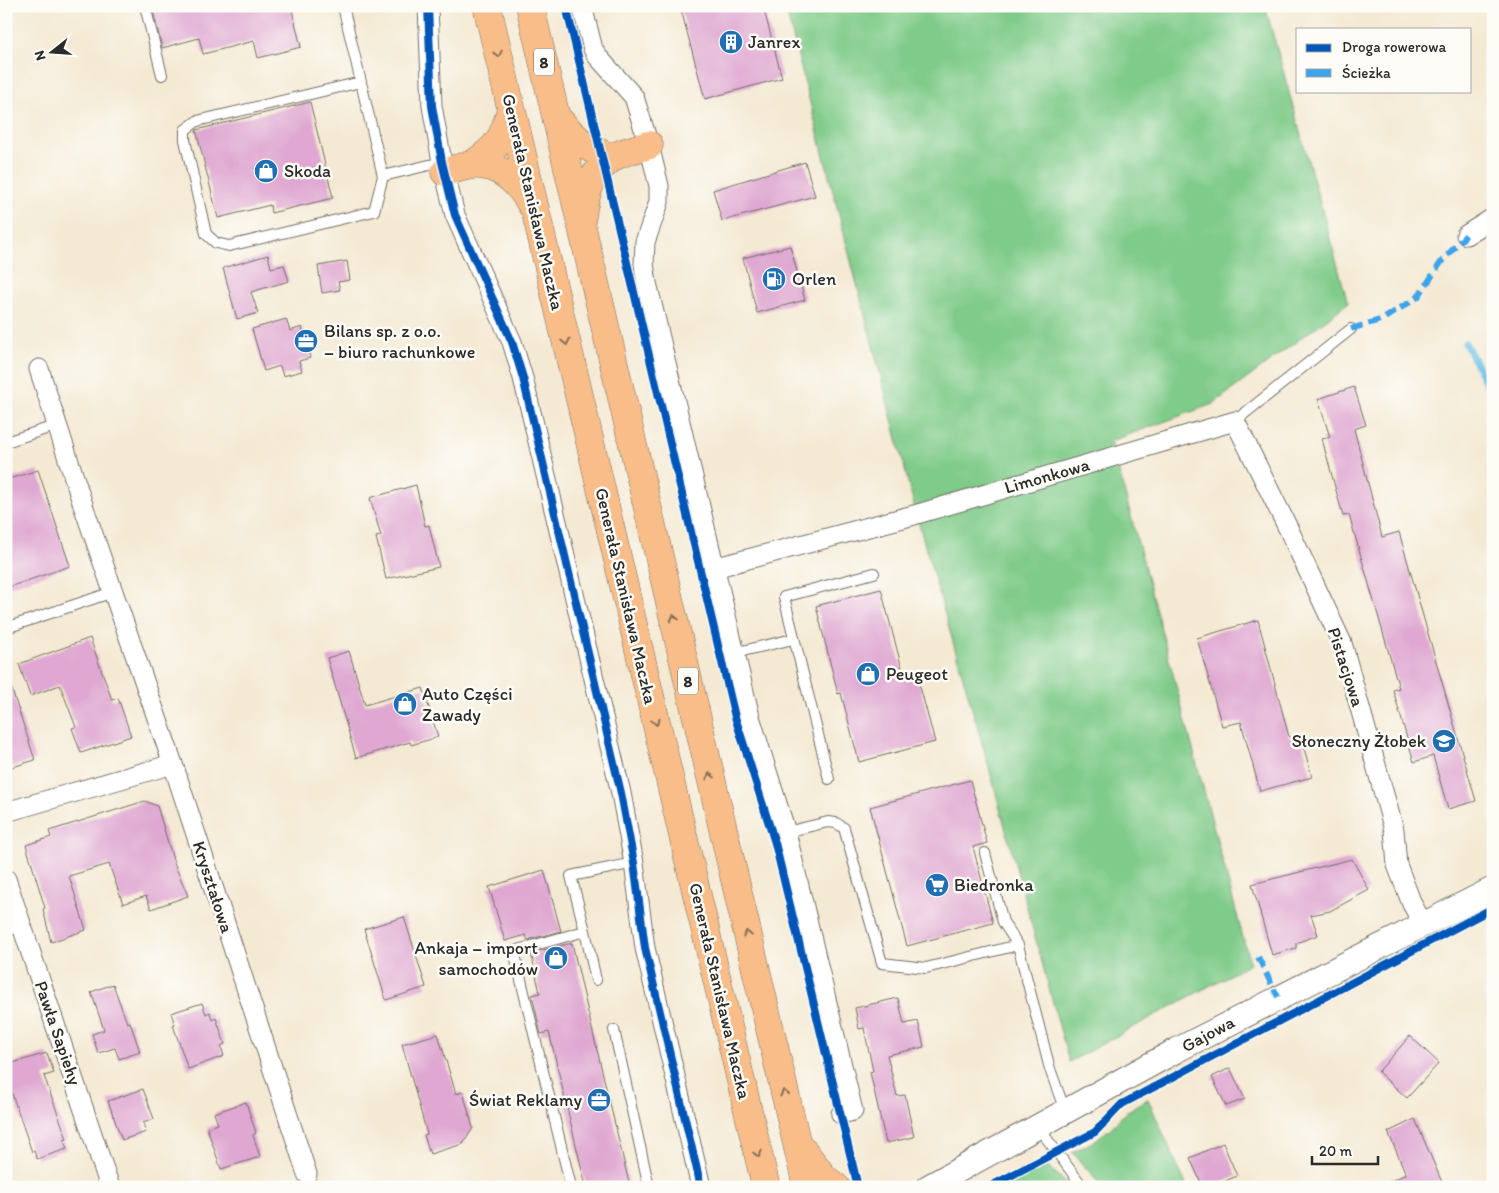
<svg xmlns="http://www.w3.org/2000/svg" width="1499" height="1193" font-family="Itim,sans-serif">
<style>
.green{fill:#7fcb89;stroke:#557b5a}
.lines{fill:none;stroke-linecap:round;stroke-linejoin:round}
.stream{stroke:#69c0e6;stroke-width:7}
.building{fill:#dfa7d1}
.service-casing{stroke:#716e66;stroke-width:12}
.minor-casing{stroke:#716e66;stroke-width:21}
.tertiary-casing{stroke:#716e66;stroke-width:26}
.trunk-casing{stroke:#716e66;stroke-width:29}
.service{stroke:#fff;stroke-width:10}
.minor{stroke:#fff;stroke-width:19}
.tertiary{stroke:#fff;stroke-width:24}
.trunk{stroke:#f8bd88;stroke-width:28}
.quiet{stroke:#3ea3eb;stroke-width:6;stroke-dasharray:12 6;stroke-linecap:butt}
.cycleway-casing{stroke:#fdfcf7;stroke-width:11}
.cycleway{stroke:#0057b8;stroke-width:8}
.oneway{stroke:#876d55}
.labels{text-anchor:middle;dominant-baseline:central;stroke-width:5;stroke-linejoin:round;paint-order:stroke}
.shield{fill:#fdfcf7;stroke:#6a6a68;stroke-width:1}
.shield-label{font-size:16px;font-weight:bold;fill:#2b2b2b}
.poi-label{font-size:18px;fill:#2b2b2b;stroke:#fdfcf7;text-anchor:start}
.street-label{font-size:18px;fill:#2b2b2b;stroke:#fdfcf7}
</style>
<rect width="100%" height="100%" fill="#fdfcf7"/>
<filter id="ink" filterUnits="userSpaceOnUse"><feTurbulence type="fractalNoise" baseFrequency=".02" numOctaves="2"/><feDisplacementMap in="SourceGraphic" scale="10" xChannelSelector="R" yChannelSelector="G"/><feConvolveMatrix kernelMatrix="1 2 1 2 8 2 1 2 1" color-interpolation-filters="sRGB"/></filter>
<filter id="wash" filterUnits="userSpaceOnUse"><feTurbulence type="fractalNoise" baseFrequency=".0096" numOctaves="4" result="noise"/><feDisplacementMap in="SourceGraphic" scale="20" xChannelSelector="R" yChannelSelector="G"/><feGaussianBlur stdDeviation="1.12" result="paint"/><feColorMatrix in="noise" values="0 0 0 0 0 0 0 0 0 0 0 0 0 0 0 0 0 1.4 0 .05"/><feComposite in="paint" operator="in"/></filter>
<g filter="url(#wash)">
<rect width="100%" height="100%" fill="#f4e9d3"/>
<!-- green -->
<path class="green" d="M785 6H1265L1348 303 1213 404 1111 441 1250 964 1069 1062 985 753 920 528Z
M1148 1099 1187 1187H1102L1072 1152 1093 1142 1111 1128 1126 1112Z
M1048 1166 1070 1187H1003Z"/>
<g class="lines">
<!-- stream -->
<path class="stream" d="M1465 343 1493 396"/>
</g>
<g id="blocks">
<!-- building -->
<path class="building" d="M152 6H291L301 47 258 58 254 41 203 54 199 38 162 48Z
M680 6H763L782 78 705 99Z
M310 102 333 198 271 213 270 205 218 218 196 130Z
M805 162 815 196 722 221 713 190Z
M790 246 805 300 757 313 743 258Z
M268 255 271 268 284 265 289 281 251 292 258 313 237 319 223 268Z
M347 261 350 280 338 282 340 290 322 293 318 266Z
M286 319 290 331 302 327 310 358 299 361 302 371 283 376 280 366 264 371 252 329Z
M1354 387 1366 425 1354 429 1382 537 1399 532 1476 801 1448 809 1433 756 1414 762 1393 690 1399 688 1349 515 1343 516 1322 439 1330 437 1318 399Z
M38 470 70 566 6 588V480Z
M416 485 425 526 429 525 439 567 386 579 376 537 381 536 370 498Z
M881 589 904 676 916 672 935 742 859 762 841 693 838 694 816 606Z
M1258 620 1289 737 1300 734 1312 777 1260 791 1241 722 1222 726 1197 638Z
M90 638 112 700 118 698 131 736 81 753 72 728 76 727 60 685 30 696 19 664Z
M349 651 365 705 423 688 438 737 411 745 410 742 356 758 327 658Z
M6 684H10L35 760 6 769Z
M970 780 987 843 973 847 993 923 907 946 870 807Z
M145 801 157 806 174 863 188 896 151 909 146 896 123 904 109 864 69 876 86 930 51 942 43 909 45 908 26 845 51 837 49 831Z
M1352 859 1369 890 1330 911 1311 915 1318 935 1296 943V948L1272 955 1252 884Z
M544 870 561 931 528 940 526 935 505 941 489 887Z
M404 917 426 987 386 1000 364 929Z
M572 943 587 1008 630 1187H586L549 1032 541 1034 532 995 540 993 531 953Z
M113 984 127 1023 130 1022 140 1052 119 1059 115 1048 98 1053 92 1034 104 1030 91 992Z
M898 998 904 1024 918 1021 924 1047 887 1055 897 1096 905 1095 914 1137 886 1143 870 1072 873 1071 864 1028 859 1029 855 1008Z
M202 1003 206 1014 210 1012 212 1020 216 1018 225 1044 221 1046 224 1056 188 1069 173 1025 175 1024 171 1013Z
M438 1034 456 1094 463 1092 473 1128 463 1144 430 1154 424 1135 427 1134 402 1044Z
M1410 1036 1439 1063 1407 1098 1378 1072Z
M47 1053 54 1073 44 1076 67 1139 64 1140 67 1149 37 1159 34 1151 32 1152 11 1091 6 1092V1065Z
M1230 1068 1245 1099 1226 1106 1212 1077Z
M143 1089 154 1119 143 1123 146 1132 122 1140 108 1101Z
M246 1102 256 1133 253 1135 260 1157 221 1169 207 1128 218 1124 214 1113Z
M1415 1119 1444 1187H1378L1406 1174 1388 1132Z
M1223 1143 1237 1176 1212 1187H1203L1190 1158Z"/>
</g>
</g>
<g filter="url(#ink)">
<use href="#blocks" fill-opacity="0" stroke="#716e66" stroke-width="1"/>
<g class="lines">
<!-- service casing -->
<g class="service-casing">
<path id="service" d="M145 6 162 75
M343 6 383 176 442 162
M361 82 197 121 185 130V140L206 234 216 243 229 246 374 211 383 176
M1235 421 1351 329
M6 442 58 425
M6 628 113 592
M734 653 793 639
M829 779 784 597 874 573
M786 832 828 822 836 823 844 828 882 963 926 968 1018 945 1050 1069 1065 1111
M985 853 1003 922 1018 945
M6 931 22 926
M585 931 596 980
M614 1030 649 1187
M1038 1127 1083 1187
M571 1187 514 951 585 931 571 876 634 863"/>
</g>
<!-- minor casing -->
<g class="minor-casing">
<path id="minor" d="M428 6 432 106 442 162 455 215 512 342 523 378 621 793 634 863 645 948 701 1187
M582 6 593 49 598 57 634 97 649 145 659 186V202L645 242 644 264 647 283 750 717 786 832 853 1111 841 1114
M1466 235 1493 218
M39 369 84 508 173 764
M714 568 914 515 1235 421 1289 530 1342 643 1394 830 1397 865 1412 904 1423 924
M6 812 173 764 307 1174
M6 879 110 1187"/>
</g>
<!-- tertiary casing -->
<g class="tertiary-casing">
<path id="tertiary" d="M928 1187 1177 1050 1493 889"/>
</g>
<!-- trunk casing -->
<g class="trunk-casing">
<path id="trunk" d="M487 6 766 1187
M530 6 807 1187
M557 118C574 137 587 151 613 157
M472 165C498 147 503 140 511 109
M445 172C454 170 463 166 472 165 499 163 518 182 531 204
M582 216C585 193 592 172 612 158 620 152 639 148 649 145
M802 1149 824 1178 836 1187"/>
</g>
<!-- service -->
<use href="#service" class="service"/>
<!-- minor -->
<use href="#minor" class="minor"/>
<!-- tertiary -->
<use href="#tertiary" class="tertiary"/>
<!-- trunk -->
<use href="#trunk" class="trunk"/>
<!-- quiet -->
<path class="quiet" d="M1351 329 1383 319 1418 297 1442 261 1466 235
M1258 957 1278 997"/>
<!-- cycleway casing -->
<g class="cycleway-casing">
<path id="cycleway" d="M428 6 432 106 442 162 455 215 512 342 523 378 621 793 634 863 645 948 701 1187
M566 6 735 717 775 843 858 1187
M989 1187 1095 1132 1122 1104 1493 908"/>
</g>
<!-- cycleway -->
<use href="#cycleway" class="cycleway"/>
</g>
<!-- one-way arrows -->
<defs><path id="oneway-chevron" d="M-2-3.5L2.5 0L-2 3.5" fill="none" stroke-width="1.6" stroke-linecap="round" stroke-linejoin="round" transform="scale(1.25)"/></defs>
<g class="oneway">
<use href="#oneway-chevron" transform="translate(498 54) rotate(77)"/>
<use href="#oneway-chevron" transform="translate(566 342) rotate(77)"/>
<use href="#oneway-chevron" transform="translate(674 618) rotate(-103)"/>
<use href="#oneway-chevron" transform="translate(656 722) rotate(77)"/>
<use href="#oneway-chevron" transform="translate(710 776) rotate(-103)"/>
<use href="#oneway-chevron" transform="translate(747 934) rotate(-103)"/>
<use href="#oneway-chevron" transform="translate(784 1093) rotate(-103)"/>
<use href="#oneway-chevron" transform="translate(758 1154) rotate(77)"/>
</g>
</g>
<!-- icons -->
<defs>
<g id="building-disc" transform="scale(1.25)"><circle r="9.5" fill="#1f6fb2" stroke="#fdfcf7"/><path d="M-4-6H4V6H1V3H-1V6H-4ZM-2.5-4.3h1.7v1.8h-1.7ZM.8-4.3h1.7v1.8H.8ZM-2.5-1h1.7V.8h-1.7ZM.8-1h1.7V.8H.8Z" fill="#fff"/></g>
<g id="shop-disc" transform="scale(1.25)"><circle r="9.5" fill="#1f6fb2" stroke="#fdfcf7"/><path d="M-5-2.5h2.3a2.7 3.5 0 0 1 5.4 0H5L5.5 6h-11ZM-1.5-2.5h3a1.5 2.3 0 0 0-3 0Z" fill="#fff"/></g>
<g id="fuel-disc" transform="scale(1.25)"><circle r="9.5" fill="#1f6fb2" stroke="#fdfcf7"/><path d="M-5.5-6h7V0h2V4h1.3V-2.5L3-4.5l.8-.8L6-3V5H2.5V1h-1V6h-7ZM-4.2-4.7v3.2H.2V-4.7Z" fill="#fff"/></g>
<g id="office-disc" transform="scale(1.25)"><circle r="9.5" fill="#1f6fb2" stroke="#fdfcf7"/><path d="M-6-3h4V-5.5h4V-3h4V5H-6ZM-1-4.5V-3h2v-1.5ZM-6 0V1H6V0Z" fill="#fff"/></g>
<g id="school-disc" transform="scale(1.25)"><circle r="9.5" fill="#1f6fb2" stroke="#fdfcf7"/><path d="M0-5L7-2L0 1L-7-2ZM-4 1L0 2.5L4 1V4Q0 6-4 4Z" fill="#fff"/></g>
<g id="supermarket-disc" transform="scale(1.25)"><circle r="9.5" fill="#1f6fb2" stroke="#fdfcf7"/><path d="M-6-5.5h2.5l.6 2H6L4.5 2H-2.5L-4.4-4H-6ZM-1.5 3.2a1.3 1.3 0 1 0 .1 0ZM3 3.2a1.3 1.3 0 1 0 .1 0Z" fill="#fff"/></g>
</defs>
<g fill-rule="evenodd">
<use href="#building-disc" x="731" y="42"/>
<use href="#shop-disc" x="266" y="171"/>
<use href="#fuel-disc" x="774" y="279"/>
<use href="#office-disc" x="306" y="341"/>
<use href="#shop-disc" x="868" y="674"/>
<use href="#shop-disc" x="405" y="704"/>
<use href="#school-disc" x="1444" y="741"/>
<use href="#supermarket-disc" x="937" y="885"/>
<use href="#shop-disc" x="556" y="958"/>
<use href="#office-disc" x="599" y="1100"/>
</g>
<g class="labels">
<!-- shield labels -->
<g class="shield">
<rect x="534" y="48.5" width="20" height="27" rx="4"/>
<rect x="678" y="667.5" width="20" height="27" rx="4"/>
</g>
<g class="shield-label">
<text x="544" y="62">8</text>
<text x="688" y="681">8</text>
</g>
<!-- poi labels -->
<g class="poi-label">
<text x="748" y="42">Janrex</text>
<text x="284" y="171">Skoda</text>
<text x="792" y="279">Orlen</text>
<text x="324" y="331">Bilans sp. z o.o.<tspan x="324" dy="21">– biuro rachunkowe</tspan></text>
<text x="886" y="674">Peugeot</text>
<text x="422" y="694">Auto Części<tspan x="422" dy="21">Zawady</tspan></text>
<text x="1426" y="741" text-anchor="end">Słoneczny Żłobek</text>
<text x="954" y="885">Biedronka</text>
<text x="538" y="948" text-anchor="end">Ankaja – import<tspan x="538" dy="21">samochodów</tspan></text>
<text x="582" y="1100" text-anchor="end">Świat Reklamy</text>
</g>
<!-- street labels -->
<g class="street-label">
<text transform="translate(533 202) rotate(77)">Generała Stanisława Maczka</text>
<text transform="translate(1047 476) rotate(-16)">Limonkowa</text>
<text transform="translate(626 596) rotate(77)">Generała Stanisława Maczka</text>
<text transform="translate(1346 667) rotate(72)">Pistacjowa</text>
<text transform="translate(213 887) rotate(72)">Kryształowa</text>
<text transform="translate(720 991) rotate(77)">Generała Stanisława Maczka</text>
<text transform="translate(58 1033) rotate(71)">Pawła Sapiehy</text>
<text transform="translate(1208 1034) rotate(-28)">Gajowa</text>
</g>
</g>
<!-- margin -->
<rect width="1499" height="1193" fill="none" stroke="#fdfcf7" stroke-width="25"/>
<!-- legend -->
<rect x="1296" y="28" width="175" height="65" fill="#fdfcf7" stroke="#a9a8a5"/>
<rect x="1306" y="44" width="25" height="8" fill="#0057b8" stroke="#a9a8a5"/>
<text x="1342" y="52" font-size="15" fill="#2b2b2b">Droga rowerowa</text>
<rect x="1306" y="69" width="25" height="8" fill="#3ea3eb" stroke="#a9a8a5"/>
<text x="1342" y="78" font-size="15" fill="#2b2b2b">Ścieżka</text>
<!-- north arrow -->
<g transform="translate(52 52) rotate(253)" stroke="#fdfcf7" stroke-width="4" paint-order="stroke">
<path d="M0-4L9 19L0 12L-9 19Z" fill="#2b2b2b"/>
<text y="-8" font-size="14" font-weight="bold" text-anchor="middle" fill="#2b2b2b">N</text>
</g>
<!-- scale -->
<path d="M1312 1156v8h66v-8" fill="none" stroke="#2b2b2b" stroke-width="2.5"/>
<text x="1319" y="1156" font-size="15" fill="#2b2b2b" stroke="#fdfcf7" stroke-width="4" paint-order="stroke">20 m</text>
</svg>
